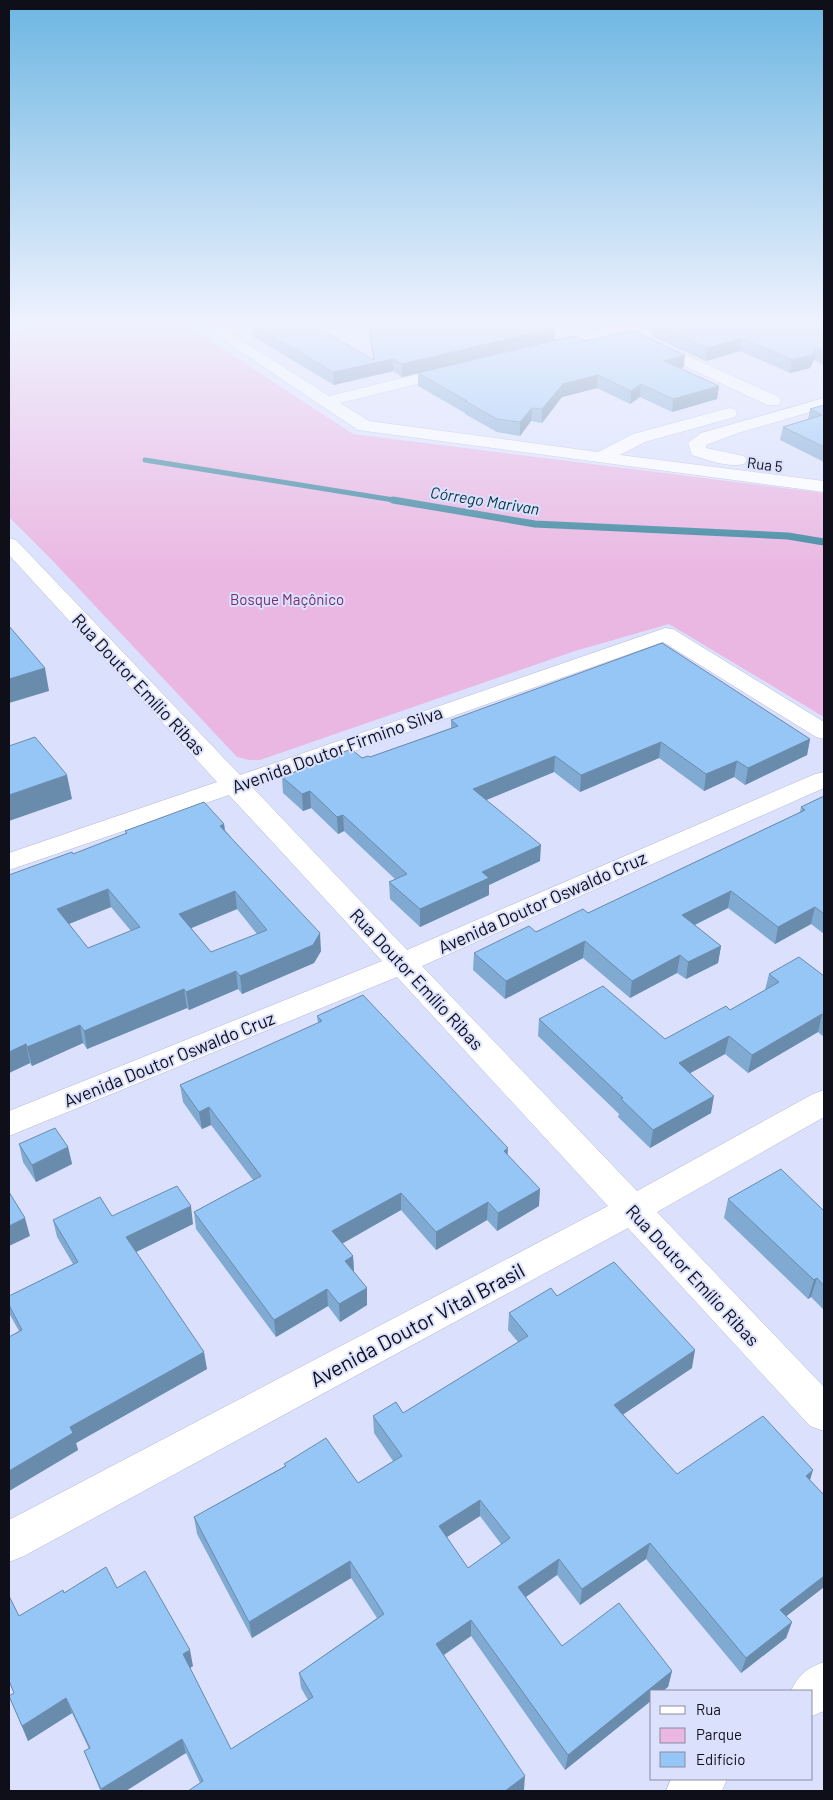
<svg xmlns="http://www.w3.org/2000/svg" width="833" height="1800" font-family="Barlow,sans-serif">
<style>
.green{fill:#eab6e2}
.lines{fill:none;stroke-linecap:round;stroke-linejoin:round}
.stream-far1{stroke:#3e879f;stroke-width:5}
.stream{stroke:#3e879f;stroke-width:7}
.minor-casing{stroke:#b2b8d3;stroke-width:1}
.minor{fill:#fff;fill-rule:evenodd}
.wall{fill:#81aad3;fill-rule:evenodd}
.shaded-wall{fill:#698bac}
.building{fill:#96c6f5;stroke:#698bac;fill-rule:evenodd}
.labels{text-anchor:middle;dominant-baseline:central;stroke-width:4;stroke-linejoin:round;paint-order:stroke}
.far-street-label{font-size:15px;fill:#0e0f19;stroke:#dbe1fd}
.far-park-label{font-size:15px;fill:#762c6f;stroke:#dbe1fd}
.far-water-label{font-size:16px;font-style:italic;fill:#033441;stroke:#dbe1fd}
.street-label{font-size:18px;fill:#0e0f19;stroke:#dbe1fd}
.near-street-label{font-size:21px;fill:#0e0f19;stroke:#dbe1fd}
</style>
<rect width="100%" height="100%" fill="#dbe1fd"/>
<!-- green -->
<path class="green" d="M43 324H185L353 434 824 493V717L669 624 575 651 260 760H249L237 757 52 560 9 517V331Z"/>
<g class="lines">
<!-- stream-far1 -->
<path class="stream-far1" d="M145 460 400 501"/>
<!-- stream -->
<path class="stream" d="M393 500 535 524 788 536 824 542"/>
<!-- minor casing -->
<g class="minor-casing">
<path id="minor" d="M200 324H217L222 327 236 324H265L263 327 232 334 329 396 455 365 461 367 463 370 461 373 340 403 369 421 598 452 633 434 729 408 735 409 737 413 735 417 645 442 620 455 824 481V492L358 430Z
M630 324H655L653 327 546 354 541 352 538 349 541 346Z
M650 339 779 397 781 401 779 405H767L645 347 642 344 645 341Z
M824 398V408L738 433 706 445V448L744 456 747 460 744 464C728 468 708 460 692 455L688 443 701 433Z
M9 538 16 540 240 775 665 628 673 629 824 722V739L816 737 663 642 252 787 407 950 815 774 824 772V788L422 966 637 1191 813 1094 824 1090V1117L657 1212 824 1387V1431L810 1426 628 1228 24 1556 9 1562V1520L608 1206 397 977 9 1136V1111L382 961 229 795 9 870V853L217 782 9 555Z
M824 1662V1711L812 1716V1691H791C798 1675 807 1668 824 1662Z
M671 1779H727L722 1791H666Z"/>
</g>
<!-- minor -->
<use href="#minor" class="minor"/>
</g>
<!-- wall -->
<path class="wall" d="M251 324 373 359 368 324H547L555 340 402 377 393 371 334 385 252 336Z
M650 324H824V365L814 360 810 368 790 373 740 351 706 361 653 337V331L650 330Z
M585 341 684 367 680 368 719 386 717 399 672 412 640 397 630 404 597 388 562 397 542 423 531 421 520 436 497 432 465 414V413L418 386V373Z
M824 405V462L780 440 783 427 808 419 810 409Z
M451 720 810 739 807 755 745 785 734 777 704 791 659 758 580 792 554 772 486 800 540 861 489 885V895L420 927 390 899 389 882 395 879 344 831 338 834 311 808 303 811 283 793 282 777 362 758 370 757 451 728Z
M824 796V934L811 924 775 944 728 908 695 925 721 946 718 963 686 979 677 973 630 998 583 958 505 999 473 970 474 953 588 913 800 812 801 807Z
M224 824 225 830 321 951 314 963 242 994 238 989 189 1010 187 1008 87 1049 83 1043 32 1066 30 1063 9 1073V875L73 854 126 834 125 831ZM111 907 131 931 88 948 69 924ZM237 909 257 934 211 952 191 928Z
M769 974 824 976V1037L818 1032 748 1073 725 1054 690 1073 711 1113 650 1148 618 1117 619 1114 538 1036 539 1019 665 1039 730 1010 765 990Z
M317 1016 507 1155 539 1206 497 1231 487 1220 436 1250 401 1210 342 1243 353 1256 354 1272 367 1288V1305L340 1322 328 1306 276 1337 196 1229 194 1212 253 1180 211 1125 202 1129 183 1102 180 1085 318 1023Z
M19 1144 68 1147 72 1164 36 1182 23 1162Z
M728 1199 824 1211V1310L811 1297 808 1299 724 1218Z
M112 1216 193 1224 136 1252 207 1369 76 1443 78 1450 9 1491V1337L19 1331 10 1315 9 1311V1296L73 1264 57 1237 53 1220Z
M557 1296 692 1368 623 1414 677 1474 810 1480 824 1495V1587L786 1616 792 1622 786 1638 741 1673 646 1559 580 1605 557 1575 526 1597 562 1646 672 1671 668 1687 652 1691V1700L565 1770 471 1636 444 1655 524 1790 200 1783 186 1753 100 1790 90 1766 84 1751 89 1749 72 1713 28 1741 9 1696 14 1693 9 1682V1596L19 1616 64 1593 117 1588 193 1666 190 1668 231 1749 308 1700 301 1688 299 1673 377 1618 351 1578 252 1638 197 1534 194 1517 285 1466 284 1464 358 1483 393 1461 374 1433 373 1416 403 1413 518 1342 508 1330 509 1313ZM480 1516 501 1544 468 1568 447 1537Z"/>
<!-- shaded-wall -->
<path class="shaded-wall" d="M555 328V340L402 377V364Z
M742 338 740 351 706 361 707 348Z
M816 348 814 360 810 368 790 373 792 360Z
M685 355 684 367 663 373 664 361Z
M393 359V371L334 385 333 372Z
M598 375 597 388 562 397 542 423V409L563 384Z
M641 384 640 397 630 404 631 391Z
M719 386 717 399 672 412 673 399Z
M532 408 531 421 520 436V422Z
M45 668 49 691 9 703V679Z
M810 739 807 755 745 785 748 768Z
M661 742 659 758 580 792 581 775Z
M555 756 554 772 472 806 473 789Z
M737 761 734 777 704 791 706 774Z
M67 775 72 799 9 821V795Z
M310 791 311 808 303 811 302 794Z
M343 815 344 831 338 834 337 817Z
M224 824 226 842 220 826Z
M541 845 540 861 489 885V895L420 927V909L482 872Z
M108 889 111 907 61 927 57 909Z
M235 891 237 909 182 932 179 914Z
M731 891 728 908 680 932 682 915Z
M815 907 811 924 775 944 778 927Z
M320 933 321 951 314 963 242 994 240 976Z
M585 941 583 958 505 999 506 981Z
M721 946 718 963 686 979 688 962Z
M680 955 677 973 630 998 632 981Z
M236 971 238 989 189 1010 186 992Z
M184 989 187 1008 87 1049 84 1031Z
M822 1014 818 1032 748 1073 752 1055Z
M80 1025 83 1043 32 1066 27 1047Z
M729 1036 725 1054 676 1081 679 1063Z
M26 1044 30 1063 9 1073V1052Z
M714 1096 711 1113 650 1148 653 1130Z
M209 1107 211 1125 202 1129 199 1112Z
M68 1147 72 1164 36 1182 32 1165Z
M508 1148 507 1166 504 1151Z
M540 1189 539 1206 497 1231 498 1213Z
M401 1193V1210L333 1249 332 1231Z
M488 1202 487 1220 436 1250V1232Z
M191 1206 193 1224 130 1255 126 1237Z
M25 1218 30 1236 9 1246V1226Z
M353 1256 354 1273 345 1261Z
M817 1278 811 1297 808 1299 814 1280Z
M367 1288V1305L340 1322 339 1304Z
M327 1289 328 1306 276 1337 274 1320Z
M695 1350 692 1368 612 1422 614 1405Z
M204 1352 207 1369 76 1443 78 1450 9 1491V1471L70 1427Z
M813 1470 808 1487 806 1476Z
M480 1500V1516L439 1542V1526Z
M650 1543 646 1559 580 1605 582 1589Z
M559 1559 557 1575 517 1603 518 1587Z
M350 1561 351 1578 252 1638 249 1622Z
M824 1576V1587L775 1625 780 1610Z
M471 1620V1636L436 1660V1644Z
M792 1622 786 1638 741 1673 746 1658Z
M190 1650 193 1666 187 1670 183 1654Z
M672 1671 668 1687 663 1691H652V1700L565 1770 568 1755Z
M66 1698 72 1713 28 1741 22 1726Z
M182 1739 186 1753 126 1791H102L101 1789Z
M525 1776 524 1790 522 1791H505Z"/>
<!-- building -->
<path class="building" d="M251 324H311L374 360 369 324H547L555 328 402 364 393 359 333 372Z
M654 324H824V351L816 348 813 355 792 360 742 338 707 348Z
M632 330 685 355 664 361 719 386 673 399 641 384 631 391 598 375 563 384 542 409 532 408 520 422 497 419 465 401H467L418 373 574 336 585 341Z
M824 405V447L783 427 822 415 810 409Z
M9 626 45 668 9 679Z
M662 643 810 739 748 768 737 761 706 774 661 742 581 775 555 756 473 789 541 845 482 872 489 878 420 909 389 882 407 874 343 815 337 817 310 791 302 794 282 777 351 749 362 758 368 756 370 757 458 726 451 720Z
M35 737 67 775 9 795V746Z
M824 796V914L815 907 778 927 731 891 682 915 721 946 688 962 680 955 632 981 585 941 506 981 474 953 529 926 536 932 583 909 588 913 805 810 801 807Z
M204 802 224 824 220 826 320 933 313 945 240 976 236 971 186 992 184 989 84 1031 80 1025 27 1047 26 1044 9 1052V875L72 852 73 854 127 833 125 831ZM108 889 140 927 88 948 57 909ZM235 891 267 930 211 952 179 914Z
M799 957 824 976V1016L822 1014 752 1055 729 1036 679 1063 714 1096 653 1130 621 1099 623 1098 539 1019 603 986 665 1039 726 1006 730 1010 779 982 769 974Z
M363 995 508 1148 504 1151 540 1189 498 1213 488 1202 436 1232 401 1193 332 1231 353 1256 345 1261 367 1288 339 1304 327 1289 274 1320 194 1212 261 1176 209 1107 199 1112 180 1085 322 1021 317 1016Z
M55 1128 68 1147 32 1165 19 1144Z
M781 1169 824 1211V1286L817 1278 814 1280 728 1199Z
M177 1186 191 1206 126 1237 204 1352 70 1427 73 1433 9 1471V1337L22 1330 9 1305V1296L78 1262 53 1220 100 1197 112 1216Z
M9 1192 25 1218 9 1226Z
M614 1262 695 1350 614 1405 677 1474 763 1416 813 1470 806 1476 824 1495V1576L780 1610 792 1622 746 1658 650 1543 582 1589 559 1559 518 1587 562 1646 619 1603 672 1671 568 1755 471 1620 436 1644 525 1776 505 1791H188L203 1781 182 1739 101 1789 84 1751 90 1748 66 1698 22 1726 9 1696 14 1693 9 1681V1596L19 1616 63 1590 64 1593 106 1567 117 1588 145 1571 190 1650 183 1654 231 1749 313 1697 299 1673 384 1614 350 1561 249 1622 194 1517 286 1466 284 1464 326 1438 358 1483 402 1456 373 1416 396 1402 403 1413 528 1336 509 1313 551 1288 557 1296ZM480 1500 510 1538 468 1568 439 1526Z"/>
<!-- sky -->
<linearGradient id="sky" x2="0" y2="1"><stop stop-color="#6cb6e2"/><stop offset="0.56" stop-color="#eff2fe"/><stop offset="1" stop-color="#eff2fe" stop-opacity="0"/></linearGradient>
<rect width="833" height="576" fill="url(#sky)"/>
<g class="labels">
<!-- far-street labels -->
<g class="far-street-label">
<text transform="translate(765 464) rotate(7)">Rua 5</text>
</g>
<!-- far-park labels -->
<g class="far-park-label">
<text x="287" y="599">Bosque Maçônico</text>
</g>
<!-- far-water labels -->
<g class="far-water-label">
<text transform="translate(485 500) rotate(9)">Córrego Marivan</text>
</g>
<!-- street labels -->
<g class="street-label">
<text transform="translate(139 684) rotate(47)">Rua Doutor Emílio Ribas</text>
<text transform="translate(337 749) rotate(-20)">Avenida Doutor Firmino Silva</text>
<text transform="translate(542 902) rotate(-24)">Avenida Doutor Oswaldo Cruz</text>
<text transform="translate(417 979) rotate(47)">Rua Doutor Emílio Ribas</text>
<text transform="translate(169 1059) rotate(-22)">Avenida Doutor Oswaldo Cruz</text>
<text transform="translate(693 1275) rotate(47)">Rua Doutor Emílio Ribas</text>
</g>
<!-- near-street labels -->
<g class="near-street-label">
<text transform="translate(417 1324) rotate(-28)">Avenida Doutor Vital Brasil</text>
</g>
</g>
<!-- border -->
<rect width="833" height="1800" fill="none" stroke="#0e0f19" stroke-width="20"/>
<!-- legend -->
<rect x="650" y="1690" width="162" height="90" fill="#dbe1fd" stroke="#898da2"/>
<rect x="660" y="1706" width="25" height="8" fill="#ffffff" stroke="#898da2"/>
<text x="696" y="1715" font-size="15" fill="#0e0f19">Rua</text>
<rect x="660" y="1728" width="25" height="15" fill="#eab6e2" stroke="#898da2"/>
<text x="696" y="1740" font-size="15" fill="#0e0f19">Parque</text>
<rect x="660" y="1752" width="25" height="15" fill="#96c6f5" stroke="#898da2"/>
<text x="696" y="1765" font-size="15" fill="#0e0f19">Edifício</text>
</svg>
